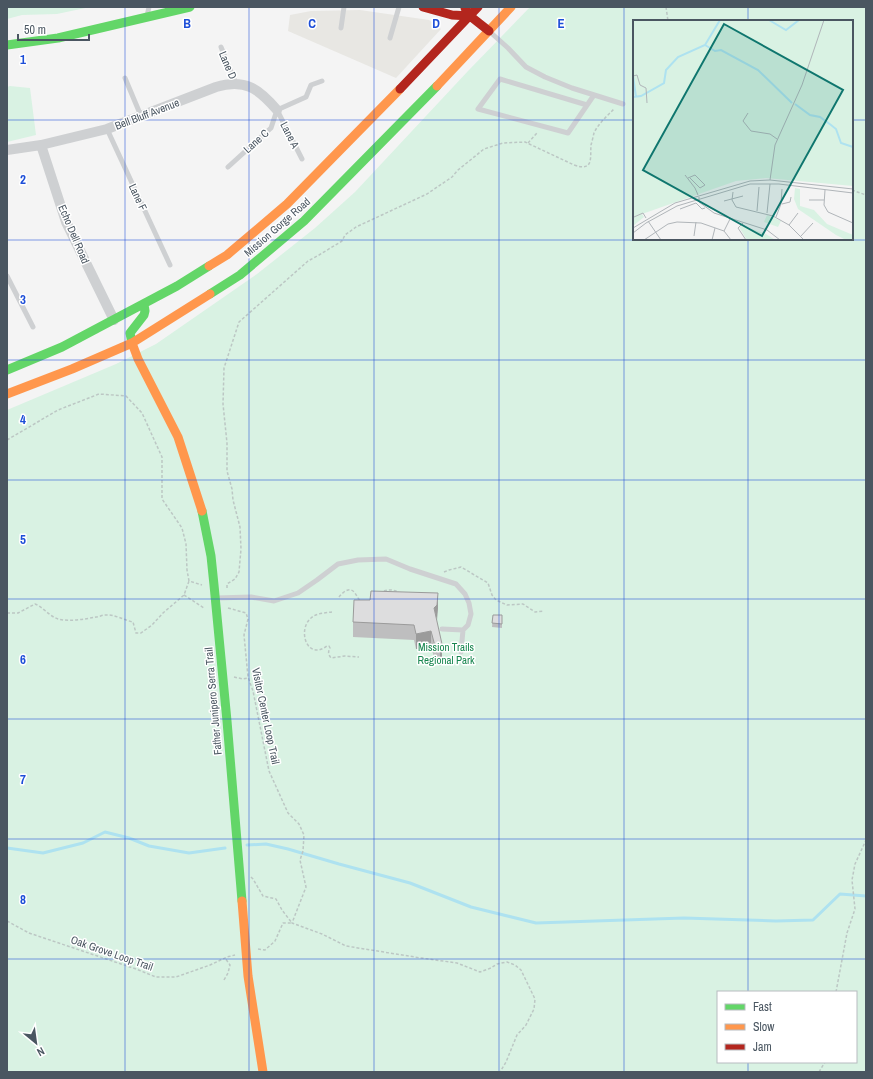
<svg xmlns="http://www.w3.org/2000/svg" width="873" height="1079" font-family="'Archivo Narrow',sans-serif">
<style>
.commercial{fill:#e8e7e3}
.green{fill:#d9f2e3;fill-rule:evenodd}
.lines{fill:none;stroke-linecap:round;stroke-linejoin:round}
.stream{stroke:#aee2f0;stroke-width:3}
.path{stroke:#bcc7c4;stroke-width:1.5;stroke-dasharray:3 2;stroke-linecap:butt}
.lane{stroke:#ced0d2;stroke-width:5}
.street{stroke:#ced0d2;stroke-width:10}
.fast{stroke:#63d668;stroke-width:9}
.slow{stroke:#ff974d;stroke-width:9}
.jam{stroke:#b3261e;stroke-width:9}
.wall{fill:#bebebf}
.shaded-wall{fill:#9b9b9b}
.building{fill:#ddddde;stroke:#9b9b9b}
.grid{fill:none;stroke:#1d4ed8;stroke-width:1;stroke-opacity:0.55}
.labels{text-anchor:middle;dominant-baseline:central;stroke-width:3;stroke-linejoin:round;paint-order:stroke}
.street-label{font-size:11px;fill:#4a5661;stroke:#fff}
.park-label{font-size:11px;fill:#17864f;stroke:#fff}
.inset-river{fill:none;stroke:#aee2f0;stroke-width:2}
.inset-road{fill:none;stroke:#b0b5b9;stroke-width:1}
.view{fill:#0f766e;fill-opacity:0.15;stroke:#0f766e;stroke-width:2}
.inset-edge{fill:none;stroke:#4a5661;stroke-width:2}
.grid-label{font-size:13px;text-anchor:middle;font-weight:bold;fill:#1d4ed8;stroke:#fff;stroke-width:3;stroke-linejoin:round;paint-order:stroke}
</style>
<rect width="100%" height="100%" fill="#f4f4f4"/>
<!-- commercial -->
<path class="commercial" d="M360 10 429 20 441 29 396 78 288 31 290 15 311 11Z"/>
<!-- green -->
<path class="green" d="M7 7H90L57 14 22 15 7 19Z
M530 7H866V1072H7V410L116 364 156 344 257 274 315 228 355 192 468 71ZM634 21H852V239H634ZM718 992H856V1062H718Z
M10 86 30 88 36 135 7 142V87Z"/>
<g class="lines">
<!-- stream -->
<path class="stream" d="M247 845 266 844 288 849 339 864 410 883 471 907 536 923 684 918 776 921 813 920 840 894 866 896
M7 848 43 853 83 843 105 832 129 838 149 846 189 853 225 848"/>
<!-- path -->
<path class="path" d="M666 7 668 21
M528 143 537 133
M852 190 866 195
M7 440 58 410 99 394 126 396 142 413 162 457V499L182 528 186 544 187 570 189 581 202 585
M444 572 449 570 461 567 488 583 492 595 496 600 507 605 523 604 535 612 544 611
M227 588V584L235 579 239 572 241 549 240 527 233 500 232 489 227 471V443L223 404 224 368 239 322 308 261 319 255 342 241 345 235 356 227 427 194 452 177 458 170 484 149 503 143 525 142 574 165C594 172 590 158 591 145 592 142 593 137 594 133 598 124 607 116 614 109
M384 591C389 589 394 590 399 592
M184 595 204 608
M339 597C343 592 350 586 355 593 357 596 358 599 361 601
M228 608 246 613 248 619 244 635 248 677 253 691 269 771 288 813 299 824 304 835 303 851 300 860 306 887 292 923 322 934 346 946 421 958 457 963 480 972 491 968 497 964 507 962 515 965 521 970 535 999 534 1009 526 1025 517 1035 506 1062 500 1072
M332 612C325 613 316 613 311 618 297 630 307 661 327 646H329L330 648C328 652 328 654 331 658L345 656 359 657
M7 613H18L35 604C43 607 49 616 58 619 70 622 85 619 96 617 99 617 102 615 105 615 114 614 124 620 133 622L136 633H141L152 625 163 613 184 595 189 581
M234 677 243 679 248 678
M251 877 253 879 263 896 276 899 282 910 292 923
M7 921 29 933 136 969 156 977H176L210 965 227 957 235 955
M258 949 265 950 275 941 283 923H291
M224 980 228 973 230 965 225 958
M836 992 847 933 855 909 852 880 855 864 866 840
M819 1072 825 1062"/>
<!-- lane -->
<path class="lane" d="M147 16 149 7
M341 28 344 7
M489 31 508 48 526 67 545 77 572 88 623 104
M390 38 399 7
M221 47 236 84
M125 78 141 116
M587 105 500 79 478 109 568 133 594 95
M277 110 306 97 311 85 322 81
M277 110 302 159
M107 129 170 265
M228 167 271 128 277 110
M7 276 33 327
M216 598 251 597 274 601 298 593 317 580 338 564 358 560 386 559 410 569 456 584 465 594 469 603 471 614 468 625 463 630 461 652
M442 629 463 630"/>
<!-- street -->
<path class="street" d="M41 145 66 222 114 320
M7 150 41 145 107 129 216 87C245 78 259 89 277 110"/>
<!-- fast -->
<path class="fast" d="M7 45 58 38 190 7
M210 294 240 275 304 221 437 86
M132 343 130 333 144 315 145 311 144 304
M7 370 62 347 177 286 209 266
M202 511 211 556 214 585 227 721 242 901"/>
<!-- slow -->
<path class="slow" d="M437 86 511 7
M209 266 227 255 287 204 400 89
M132 343 138 359 178 437 202 511
M7 394 72 369 132 343 210 294
M242 901 248 976 263 1072"/>
<!-- jam -->
<path class="jam" d="M423 7 452 15 470 16
M465 8 470 16 489 31
M400 89 478 7"/>
</g>
<!-- wall -->
<path class="wall" d="M370 600 438 608 436 620 442 660 440 666 435 661 431 646 416 649 414 640 353 637V622Z
M493 615H502V628L492 627Z"/>
<!-- shaded-wall -->
<path class="shaded-wall" d="M438 593V608L437 620 434 608Z
M431 631V646L416 649V634Z
M442 644V660L440 666V651Z"/>
<!-- building -->
<path class="building" d="M371 591 438 593 437 605 434 608 442 644 440 651 435 646 431 631 416 634 414 625 353 622 354 600H370Z
M493 615H502V624L492 623Z"/>
<!-- grid -->
<path class="grid" d="M125 7V1072M249 7V1072M374 7V1072M499 7V1072M624 7V1072M748 7V21M7 120H634M852 120H866M748 239V992M7 240H866M7 360H866M7 480H866M7 599H866M7 719H866M7 839H866M7 959H866M748 1062V1072"/>
<g class="labels">
<!-- street labels -->
<g class="street-label">
<text transform="translate(228 65) rotate(67)">Lane D</text>
<text transform="translate(147 114) rotate(-21)">Bell Bluff Avenue</text>
<text transform="translate(290 135) rotate(63)">Lane A</text>
<text transform="translate(256 141) rotate(-42)">Lane C</text>
<text transform="translate(138 197) rotate(65)">Lane F</text>
<text transform="translate(277 227) rotate(-41)">Mission Gorge Road</text>
<text transform="translate(74 234) rotate(67)">Echo Dell Road</text>
<text transform="translate(213 701) rotate(-95)">Father Junipero Serra Trail</text>
<text transform="translate(266 716) rotate(78)">Visitor Center Loop Trail</text>
<text transform="translate(112 953) rotate(19)">Oak Grove Loop Trail</text>
</g>
<!-- park labels -->
<g class="park-label">
<text x="446" y="647">Mission Trails<tspan x="446" dy="13">Regional Park</tspan></text>
</g>
</g>
<!-- overview -->
<g transform="translate(633 20)">
<rect width="220" height="220" fill="#f4f4f4"/>
<path d="M0 0H220V166L133 158 103 161 9 194 11 197 0 206ZM162 168 167 169V186L181 190 194 204 220 215V220H213L203 215 165 189 161 179ZM134 195 148 201 145 207 131 202ZM109 206 133 214 142 220H114L106 207Z" fill="#d9f2e3"/>
<path class="inset-river" d="M136 0 153 10 166 0M72 25 82 31 88 30 125 50 159 83M0 56 3 77M0 77 8 76 31 63 33 50 45 37 72 25 87 0M162 84 177 95 187 97 198 105 203 109 208 123 220 127"/>
<path class="inset-road" d="M0 56 4 55 7 65 13 68 14 83M115 93 110 101 118 111 137 114 144 119M52 155 62 168 65 175M55 158 62 155 72 165 67 168 57 158M137 160 142 125 169 65 191 0M192 170 191 185 195 192 220 203M100 172 99 180 103 187 140 196 156 205 171 220M66 177V182L81 193 134 210 147 220M176 180H191M91 181 110 176M149 184 157 182 158 177M76 187 89 194M47 189 63 183 69 189 72 188M124 191 126 167M134 193 137 164M1 197 10 193 13 198M143 197 148 184 149 169M15 201 28 220M110 203 105 208 113 220M156 205 165 193M0 208 42 183 117 161 137 160 220 169M91 211 97 199M0 213 13 203 44 186 117 164H146L220 173M61 216 63 202M168 216 180 203M11 220 35 204 44 202 68 203 91 211 98 220M79 220 82 208"/>
<path class="view" d="M91 4 210 70 129 216 10 150Z"/>
<rect width="220" height="220" class="inset-edge"/>
</g>
<g class="grid-label">
<text x="187" y="28">B</text>
<text x="312" y="28">C</text>
<text x="436" y="28">D</text>
<text x="561" y="28">E</text>
<text x="23" y="64">1</text>
<text x="23" y="184">2</text>
<text x="23" y="304">3</text>
<text x="23" y="424">4</text>
<text x="23" y="544">5</text>
<text x="23" y="664">6</text>
<text x="23" y="784">7</text>
<text x="23" y="904">8</text>
</g>
<!-- border -->
<rect width="873" height="1079" fill="none" stroke="#4a5661" stroke-width="16"/>
<!-- legend -->
<rect x="717" y="991" width="140" height="72" fill="#ffffff" stroke="#b7bbc0"/>
<rect x="725" y="1004" width="20" height="6" fill="#63d668" stroke="#b7bbc0"/>
<text x="753" y="1011" font-size="12" fill="#4a5661">Fast</text>
<rect x="725" y="1024" width="20" height="6" fill="#ff974d" stroke="#b7bbc0"/>
<text x="753" y="1031" font-size="12" fill="#4a5661">Slow</text>
<rect x="725" y="1044" width="20" height="6" fill="#b3261e" stroke="#b7bbc0"/>
<text x="753" y="1051" font-size="12" fill="#4a5661">Jam</text>
<!-- north arrow -->
<g transform="translate(36 1043) rotate(151)" stroke="#ffffff" stroke-width="3" paint-order="stroke">
<path d="M0-3L7 15L0 10L-7 15Z" fill="#4a5661"/>
<text y="-6" font-size="11" font-weight="bold" text-anchor="middle" fill="#4a5661">N</text>
</g>
<!-- scale -->
<path d="M18 34v6h71v-6" fill="none" stroke="#4a5661" stroke-width="2"/>
<text x="24" y="34" font-size="12" fill="#4a5661" stroke="#ffffff" stroke-width="3" paint-order="stroke">50 m</text>
</svg>
